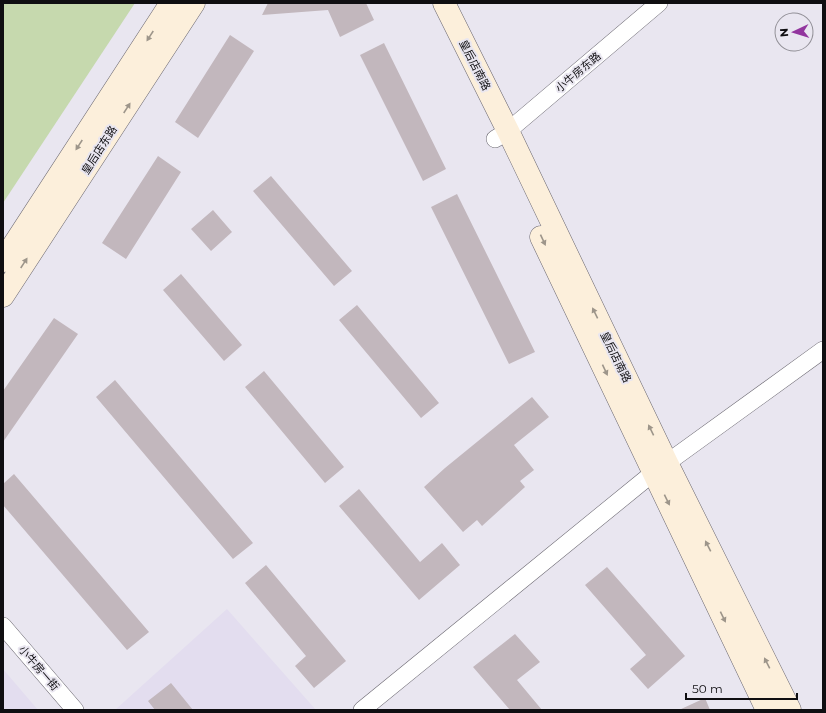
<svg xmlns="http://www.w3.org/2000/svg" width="826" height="713" font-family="Montserrat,'Noto Sans SC',sans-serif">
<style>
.built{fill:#e3ddef}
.green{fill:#c6d9ae}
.building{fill:#c2b7bd}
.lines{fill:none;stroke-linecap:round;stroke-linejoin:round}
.street-casing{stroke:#69666f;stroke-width:18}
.secondary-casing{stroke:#69666f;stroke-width:23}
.street{stroke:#fff;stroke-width:17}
.secondary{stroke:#fcefdb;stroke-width:22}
.oneway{fill:#9d958a}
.labels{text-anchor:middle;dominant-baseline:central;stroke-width:4;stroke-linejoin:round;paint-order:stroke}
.street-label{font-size:11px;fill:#0f0e11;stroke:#e9e6f0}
</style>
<rect width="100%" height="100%" fill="#e9e6f0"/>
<!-- built -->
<path class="built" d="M227 609 316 710H115Z
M3 669 38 710H3Z"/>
<!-- green -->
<path class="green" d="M3 3H135L3 203Z"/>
<!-- building -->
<path class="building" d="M268 3H366L374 20 340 37 328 10 262 15Z
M230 35 254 51 198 138 175 122Z
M384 43 446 169 423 181 360 55Z
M158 156 181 172 126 259 102 243Z
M271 176 352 271 334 286 253 191Z
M457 194 535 352 509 364 431 207Z
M213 210 232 232 211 251 191 229Z
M181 274 242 345 224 361 163 290Z
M357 305 439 403 421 418 339 320Z
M54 318 78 334 3 442V391Z
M264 371 344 467 325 483 245 387Z
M115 380 253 543 233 559 96 397Z
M532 397 549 417 514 445 534 470 520 481 525 487 482 526 477 520 463 532 424 487 445 468Z
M14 474 149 632 127 650 3 505V484Z
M359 489 420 562 442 543 460 565 419 600 339 506Z
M266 565 346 661 314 688 295 666 306 656 245 583Z
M607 567 685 656 648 689 630 669 646 655 585 585Z
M515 634 540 662 517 680 542 710H510L473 667Z
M171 683 193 710H155L148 701Z
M705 698 710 710H679Z"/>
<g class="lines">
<!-- street casing -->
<g class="street-casing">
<path id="street" d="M495 139 508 131 659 3
M3 626 75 710
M362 710 653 473 823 350"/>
</g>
<!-- secondary casing -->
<g class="secondary-casing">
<path id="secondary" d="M444 3 508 131 667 463 790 710
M541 237 767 710
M3 261 171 3
M3 296 194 3"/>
</g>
<!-- street -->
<use href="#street" class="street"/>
<!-- secondary -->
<use href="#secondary" class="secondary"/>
</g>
<!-- one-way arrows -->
<defs><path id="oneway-solid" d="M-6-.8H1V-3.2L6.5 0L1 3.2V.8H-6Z"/></defs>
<g class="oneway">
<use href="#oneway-solid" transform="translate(150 36) rotate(123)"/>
<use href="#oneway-solid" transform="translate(127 108) rotate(-57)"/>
<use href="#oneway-solid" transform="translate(79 145) rotate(123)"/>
<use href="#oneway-solid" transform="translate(543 240) rotate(65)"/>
<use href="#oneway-solid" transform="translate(24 263) rotate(-57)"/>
<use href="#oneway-solid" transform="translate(595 313) rotate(-116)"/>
<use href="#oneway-solid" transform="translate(605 370) rotate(65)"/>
<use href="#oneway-solid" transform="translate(651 430) rotate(-116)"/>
<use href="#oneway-solid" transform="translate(667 500) rotate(64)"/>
<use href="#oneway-solid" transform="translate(708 546) rotate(-117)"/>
<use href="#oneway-solid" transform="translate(723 617) rotate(64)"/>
<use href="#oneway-solid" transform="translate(767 663) rotate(-117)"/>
</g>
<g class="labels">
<!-- street labels -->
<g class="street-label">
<text transform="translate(475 65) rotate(63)">皇后店南路</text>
<text transform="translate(578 72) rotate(-40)">小牛房东路</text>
<text transform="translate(99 150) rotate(-57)">皇后店东路</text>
<text transform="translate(616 357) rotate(64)">皇后店南路</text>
<text transform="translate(39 668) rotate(49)">小牛房一街</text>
</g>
</g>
<!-- border -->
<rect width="826" height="713" fill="none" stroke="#0f0e11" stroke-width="8"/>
<!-- north arrow -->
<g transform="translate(794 32) rotate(266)"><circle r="19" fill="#e9e6f0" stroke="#929097"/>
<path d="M0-3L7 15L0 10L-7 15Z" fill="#92359e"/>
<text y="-6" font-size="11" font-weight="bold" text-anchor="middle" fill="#0f0e11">N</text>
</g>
<!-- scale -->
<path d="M686 693v6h111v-6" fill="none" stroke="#0f0e11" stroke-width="2"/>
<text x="692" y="693" font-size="12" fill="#0f0e11" stroke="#e9e6f0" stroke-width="3" paint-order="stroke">50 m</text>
</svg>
